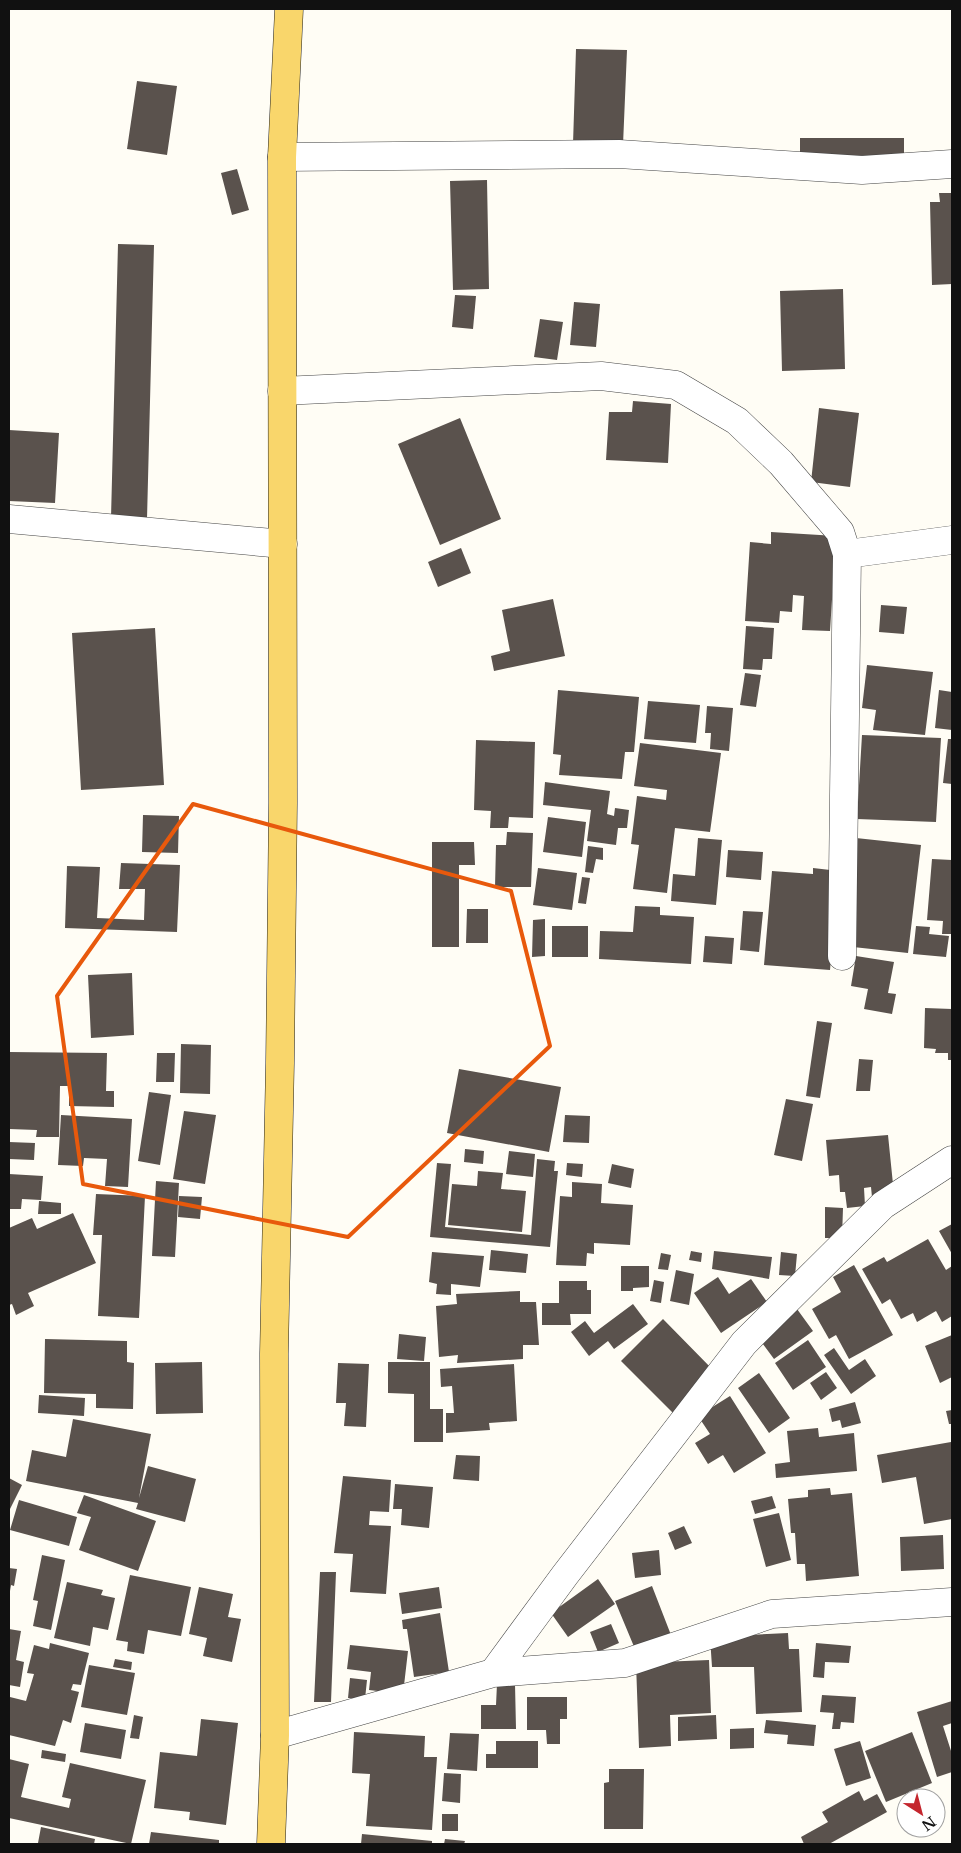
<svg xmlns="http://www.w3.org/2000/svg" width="961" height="1853" font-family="'Libre Baskerville',serif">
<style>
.building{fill:#5a524d}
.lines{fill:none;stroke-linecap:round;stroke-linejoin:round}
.minor-casing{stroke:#444;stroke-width:29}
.primary-casing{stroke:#222;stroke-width:29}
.minor{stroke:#fff;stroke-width:28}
.primary{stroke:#f9d66b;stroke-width:28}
.marked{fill:none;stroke:#e8590c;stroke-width:4;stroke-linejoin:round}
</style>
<rect width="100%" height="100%" fill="#fffdf5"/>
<!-- building -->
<path class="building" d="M576 49 627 50 623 145 573 144Z
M137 81 177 86 167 155 127 149Z
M800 138H904V163H800Z
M237 169 249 210 232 215 221 173Z
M487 180 489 289 453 290 450 181Z
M939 193H952V284L932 285 930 202H940Z
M118 244 154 245 147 519 111 518Z
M843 289 845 369 782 371 780 291Z
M455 295 476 296 473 329 452 327Z
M574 302 600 304 596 347 570 345Z
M540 319 563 322 557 360 534 357Z
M633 401 671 404 668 463 606 460 609 412H632Z
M819 408 859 413 850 487 811 482Z
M460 418 501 519 440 545 398 444Z
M9 430 59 433 55 503 9 501Z
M771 532 836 536 830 631 802 630 804 596 793 595 792 612 780 611 779 623 745 621 750 542 771 544Z
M461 548 471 573 438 587 428 562Z
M553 599 565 656 494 671 491 656 510 651 502 610Z
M881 605 907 607 904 634 879 632Z
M746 626 774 628 772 659H763L762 670 743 669Z
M155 628 164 785 81 790 72 633Z
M867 665 933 672 925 735 873 730 876 710 862 708Z
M745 673 761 675 756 707 740 705Z
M558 690 639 697 634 752H625L622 779 559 775 561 755 553 754Z
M939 690 952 692V730L935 728Z
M648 701 700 705 696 743 644 739Z
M707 706 733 708 729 751 710 749 711 733H705Z
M862 735 941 738 936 822 857 819Z
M948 739H952V784L943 783Z
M476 740 535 742 533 818 509 817 508 828H490L491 811 474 810Z
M640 743 721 753 710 832 675 828 667 893 633 889 639 845 631 844 637 796 666 800 667 790 634 786Z
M545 782 610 791 607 814 614 816 615 808 629 810 627 828H618L616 845 587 841 591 810 543 805Z
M143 815 179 816 178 853 142 852Z
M548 817 586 822 582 857 543 852Z
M507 832 533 833 531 887H495L496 845H506Z
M698 838 722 840 716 905 671 901 673 874 695 876Z
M856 838 921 845 908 953 844 946Z
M432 842H474L475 865H459V947H432Z
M588 846 603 848V860L596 859 593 873 585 872Z
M728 850 763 852 761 880 726 877Z
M932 859 952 860V934H942L943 921 927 920Z
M121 863 180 865 177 932 65 928 67 866 100 867 97 918 144 920 145 889H119Z
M538 868 577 873 572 910 533 905Z
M813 868 839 871 830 970 764 965 772 871 813 874Z
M582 877 590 878 586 904 578 903Z
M635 906 660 907V915L694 917 691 964 599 959 600 931 633 932Z
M467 909H488V943H466Z
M743 911 763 912 759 952 740 950Z
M545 919V956L532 957 533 920Z
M552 926H588V957H552Z
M916 926 930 927 929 934 949 936 946 957 913 954Z
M705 936 734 938 732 964 703 962Z
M856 956 894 962 888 993 896 994 892 1014 864 1009 868 989 851 986Z
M132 973 134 1035 91 1038 88 975Z
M925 1008 952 1009V1060H948V1053H935L936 1049 924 1048Z
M817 1021 832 1023 820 1098 806 1096Z
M181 1044 211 1045 210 1094 180 1093Z
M9 1052 107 1053 106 1091H114V1107L69 1106V1086H60L59 1137H36L37 1130 9 1129Z
M157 1053H175L174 1082H156Z
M859 1059 873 1060 870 1091H856Z
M459 1069 561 1087 549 1152 447 1133Z
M149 1092 171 1095 160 1165 138 1161Z
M786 1099 813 1104 802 1161 774 1155Z
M184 1111 216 1115 205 1184 173 1179Z
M61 1115 132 1119 128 1187 105 1186 107 1159 84 1158 83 1166 58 1165Z
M565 1115 590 1116 589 1143 563 1142Z
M888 1135 894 1194 872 1197 871 1187 864 1188 865 1206 847 1208 845 1192H840L839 1175 829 1176 826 1140Z
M9 1142 35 1143 34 1160 9 1159Z
M465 1149 484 1151 483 1164 464 1162Z
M509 1151 535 1154 533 1177 506 1174Z
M537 1159 555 1161 554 1171H558L550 1247 430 1237 437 1163 451 1164 445 1227 531 1235Z
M567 1163 583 1164 582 1177 566 1175Z
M612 1164 634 1169 631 1188 608 1183Z
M478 1171 503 1173 501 1189 526 1191 522 1232 448 1225 452 1184 477 1186Z
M9 1174 43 1176 41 1200 22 1199 21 1209H9Z
M156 1181 179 1183 175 1257 152 1256Z
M572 1182 602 1184 601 1203 633 1205 630 1245 594 1243V1254L587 1253 586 1266 556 1265 560 1196 572 1197Z
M96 1194 145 1196 139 1318 98 1316 102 1235H93Z
M179 1196 202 1197 200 1219 178 1217Z
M39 1201 61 1203V1214H38Z
M825 1207 843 1208 842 1238H825Z
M73 1213 96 1263 28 1293 34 1306 16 1315 12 1304 9 1305V1228L32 1218 37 1229Z
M952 1224V1254L939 1231Z
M928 1239 946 1270 952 1266V1316L942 1322 936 1311 917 1322 913 1313 901 1319 890 1299 882 1304 862 1269 884 1257 887 1262Z
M491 1250 528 1254 526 1273 489 1270Z
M691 1251 702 1253 701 1262 689 1260Z
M714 1251 772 1257 769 1279 712 1269Z
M432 1252 484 1256 480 1287 451 1284V1295L436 1294 437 1284 429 1282Z
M781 1252 797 1254 795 1276 779 1275Z
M661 1253 671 1255 668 1270 658 1269Z
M854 1265 893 1335 849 1359 836 1335 829 1339 812 1309 841 1292 833 1277Z
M621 1266H649V1287L633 1288V1291H621Z
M676 1270 694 1274 689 1305 670 1301Z
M718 1277 729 1294 751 1279 767 1302 721 1333 694 1293Z
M654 1280 664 1282 661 1303 650 1301Z
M559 1281H587V1290H591V1314H570L571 1325H542V1303H559Z
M520 1291V1302H536L539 1345H523V1359L457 1363 458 1355 439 1357 436 1306 457 1304 456 1294Z
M633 1304 648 1324 614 1349 608 1341 589 1356 571 1332 585 1321 594 1333Z
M797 1309 813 1331 774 1359 757 1336Z
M663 1319 715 1372 673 1413 621 1361Z
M399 1334 426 1337 424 1361 397 1359Z
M952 1335V1377L940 1383 925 1346Z
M45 1339 127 1341V1362L134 1363 133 1409 96 1408V1394L44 1393Z
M808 1340 826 1367 793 1390 775 1363Z
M834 1348 849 1370 865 1359 876 1376 851 1394 824 1355Z
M202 1362 203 1413 156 1414 155 1363Z
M388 1362H430V1409H443V1442H414V1394L388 1393Z
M338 1363 369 1364 366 1427 344 1426 346 1403H336Z
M514 1364 517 1421 489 1423 490 1430 446 1433V1413H454L452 1386 441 1387 440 1369Z
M826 1372 837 1388 821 1400 810 1383Z
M759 1373 790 1418 769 1433 738 1388Z
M39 1395 85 1398 84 1416 38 1413Z
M730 1396 766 1453 734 1473 723 1455 708 1464 695 1443 710 1434 698 1416Z
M855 1402 861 1423 842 1428 840 1420 832 1422 829 1409Z
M952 1410V1424H949L946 1411Z
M73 1419 151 1434 139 1498 148 1466 196 1479 185 1522 136 1509 138 1503 26 1481 32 1450 66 1457Z
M818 1428 819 1437 854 1433 857 1471 776 1478 775 1464 790 1462 787 1431Z
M951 1442 952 1519 924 1524 916 1477 882 1483 877 1455Z
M456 1455 480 1456 479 1481 453 1479Z
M343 1476 391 1480 389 1512 370 1511 369 1525 391 1526 386 1594 350 1592 353 1554 334 1553Z
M9 1478 22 1485 9 1511Z
M395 1484 433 1487 429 1528 401 1525 402 1509H393Z
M830 1488 831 1495 852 1493 859 1576 806 1581 805 1564H797L795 1533H791L788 1499 808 1497V1490Z
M84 1495 156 1521 138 1571 79 1550 91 1517 77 1513Z
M772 1496 776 1508 755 1514 751 1501Z
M19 1500 77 1517 69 1546 10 1530Z
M779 1513 791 1560 766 1567 753 1519Z
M684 1526 692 1543 675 1550 668 1533Z
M943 1535 944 1569 901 1571 900 1537Z
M659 1550 661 1575 635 1578 632 1553Z
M42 1555 65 1560 51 1630 33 1626 38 1601 33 1600Z
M9 1568 17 1569 14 1586 11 1585 10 1591Z
M320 1572H336L331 1702H314Z
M130 1575 191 1587 181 1636 148 1630 144 1654 127 1651 128 1642 116 1640Z
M598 1579 615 1604 568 1637 551 1613Z
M67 1582 103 1590 101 1595 115 1598 108 1630 93 1627 90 1646 54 1638Z
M652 1586 671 1635 635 1649 615 1601Z
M199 1587 233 1594 228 1617 241 1619 232 1662 203 1656 207 1638 189 1634Z
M439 1587 442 1608 402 1614 399 1593Z
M440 1613 449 1672 414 1677 407 1629H403L402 1620Z
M611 1624 619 1643 598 1652 590 1632Z
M9 1629 21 1631 16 1660 24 1662 20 1687 9 1685Z
M788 1633 789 1649H799L802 1712 756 1714 754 1667H712L710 1637Z
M50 1643 89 1653 81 1685 73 1684 71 1690 79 1692 71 1723 63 1720 55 1746 9 1735 10 1697 26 1701 34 1674 27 1673 34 1645 49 1649Z
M816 1643 851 1646 849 1663 825 1662 824 1678 813 1677Z
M350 1645 408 1651 403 1694 369 1690 371 1672 347 1669Z
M115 1659 132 1662 131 1670 113 1667Z
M709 1660 711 1713 670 1715 671 1746 639 1748 636 1663Z
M89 1665 135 1673 127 1715 81 1707Z
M350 1678 367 1680 365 1699 348 1698Z
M497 1684H515L516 1729H481V1705H496Z
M822 1695 856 1697 854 1723 841 1722 840 1729H832L834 1713 820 1712Z
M527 1697H567V1719H560V1744H547L546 1730H527Z
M952 1701V1723L943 1726 952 1754V1772L937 1777 917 1712Z
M134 1715 143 1717 139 1739 130 1738Z
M716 1715 717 1739 678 1741V1717Z
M201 1719 238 1723 226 1825 189 1820 190 1812 154 1808 160 1752 197 1756Z
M766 1720 816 1725 814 1746 787 1744 788 1735 764 1733Z
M85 1723 126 1730 121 1759 80 1752Z
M754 1728V1748L730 1749V1729Z
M354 1732 425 1736 424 1757H437L432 1830 366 1826 370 1774 352 1773Z
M912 1732 932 1783 886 1802 865 1751Z
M450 1733 479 1734 477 1771 447 1769Z
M496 1741H538V1768H486V1754H496Z
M860 1741 871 1778 846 1786 834 1749Z
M42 1750 66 1754 65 1762 41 1758Z
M9 1759 29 1764 21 1797 69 1808 71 1799 62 1797 70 1763 146 1780 131 1844 9 1818Z
M609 1769H644L643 1829H604V1783L609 1782Z
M444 1773 461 1774 460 1803 442 1801Z
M859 1791 864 1801 877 1794 887 1812 829 1844H804L801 1837 828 1822 822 1812Z
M442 1814H458V1831H442Z
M41 1827 95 1839 94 1844 38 1843Z
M151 1832 219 1840V1844H149Z
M362 1834 432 1841V1844H361Z
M445 1839 465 1841 464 1844H444Z"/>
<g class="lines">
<!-- minor casing -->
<g class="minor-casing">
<path id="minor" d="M282 157 619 154 862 170 952 164
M282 391 601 376 676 385 737 421 781 463 840 532 847 554 842 956
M9 519 283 544
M847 554 952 540
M493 1673 565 1575 744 1343 883 1205 952 1160
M275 1735 493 1673 625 1663 772 1614 952 1602"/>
</g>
<!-- primary casing -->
<g class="primary-casing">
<path id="primary" d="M271 1844 275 1735 274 1354 280 1063 283 803 282 157 289 9"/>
</g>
<!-- minor -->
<use href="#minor" class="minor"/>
<!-- primary -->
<use href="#primary" class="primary"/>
</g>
<!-- marked area -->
<path class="marked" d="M193 804 511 891 550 1046 348 1237 83 1184 57 996Z"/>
<!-- border -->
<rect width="961" height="1853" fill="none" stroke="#111111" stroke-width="20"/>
<!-- north arrow -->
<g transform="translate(921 1813) rotate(144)"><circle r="24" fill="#ffffff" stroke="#a0a0a0"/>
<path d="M0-4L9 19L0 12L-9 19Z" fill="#c4262e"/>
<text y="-8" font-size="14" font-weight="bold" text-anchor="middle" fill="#111111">N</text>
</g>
</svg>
